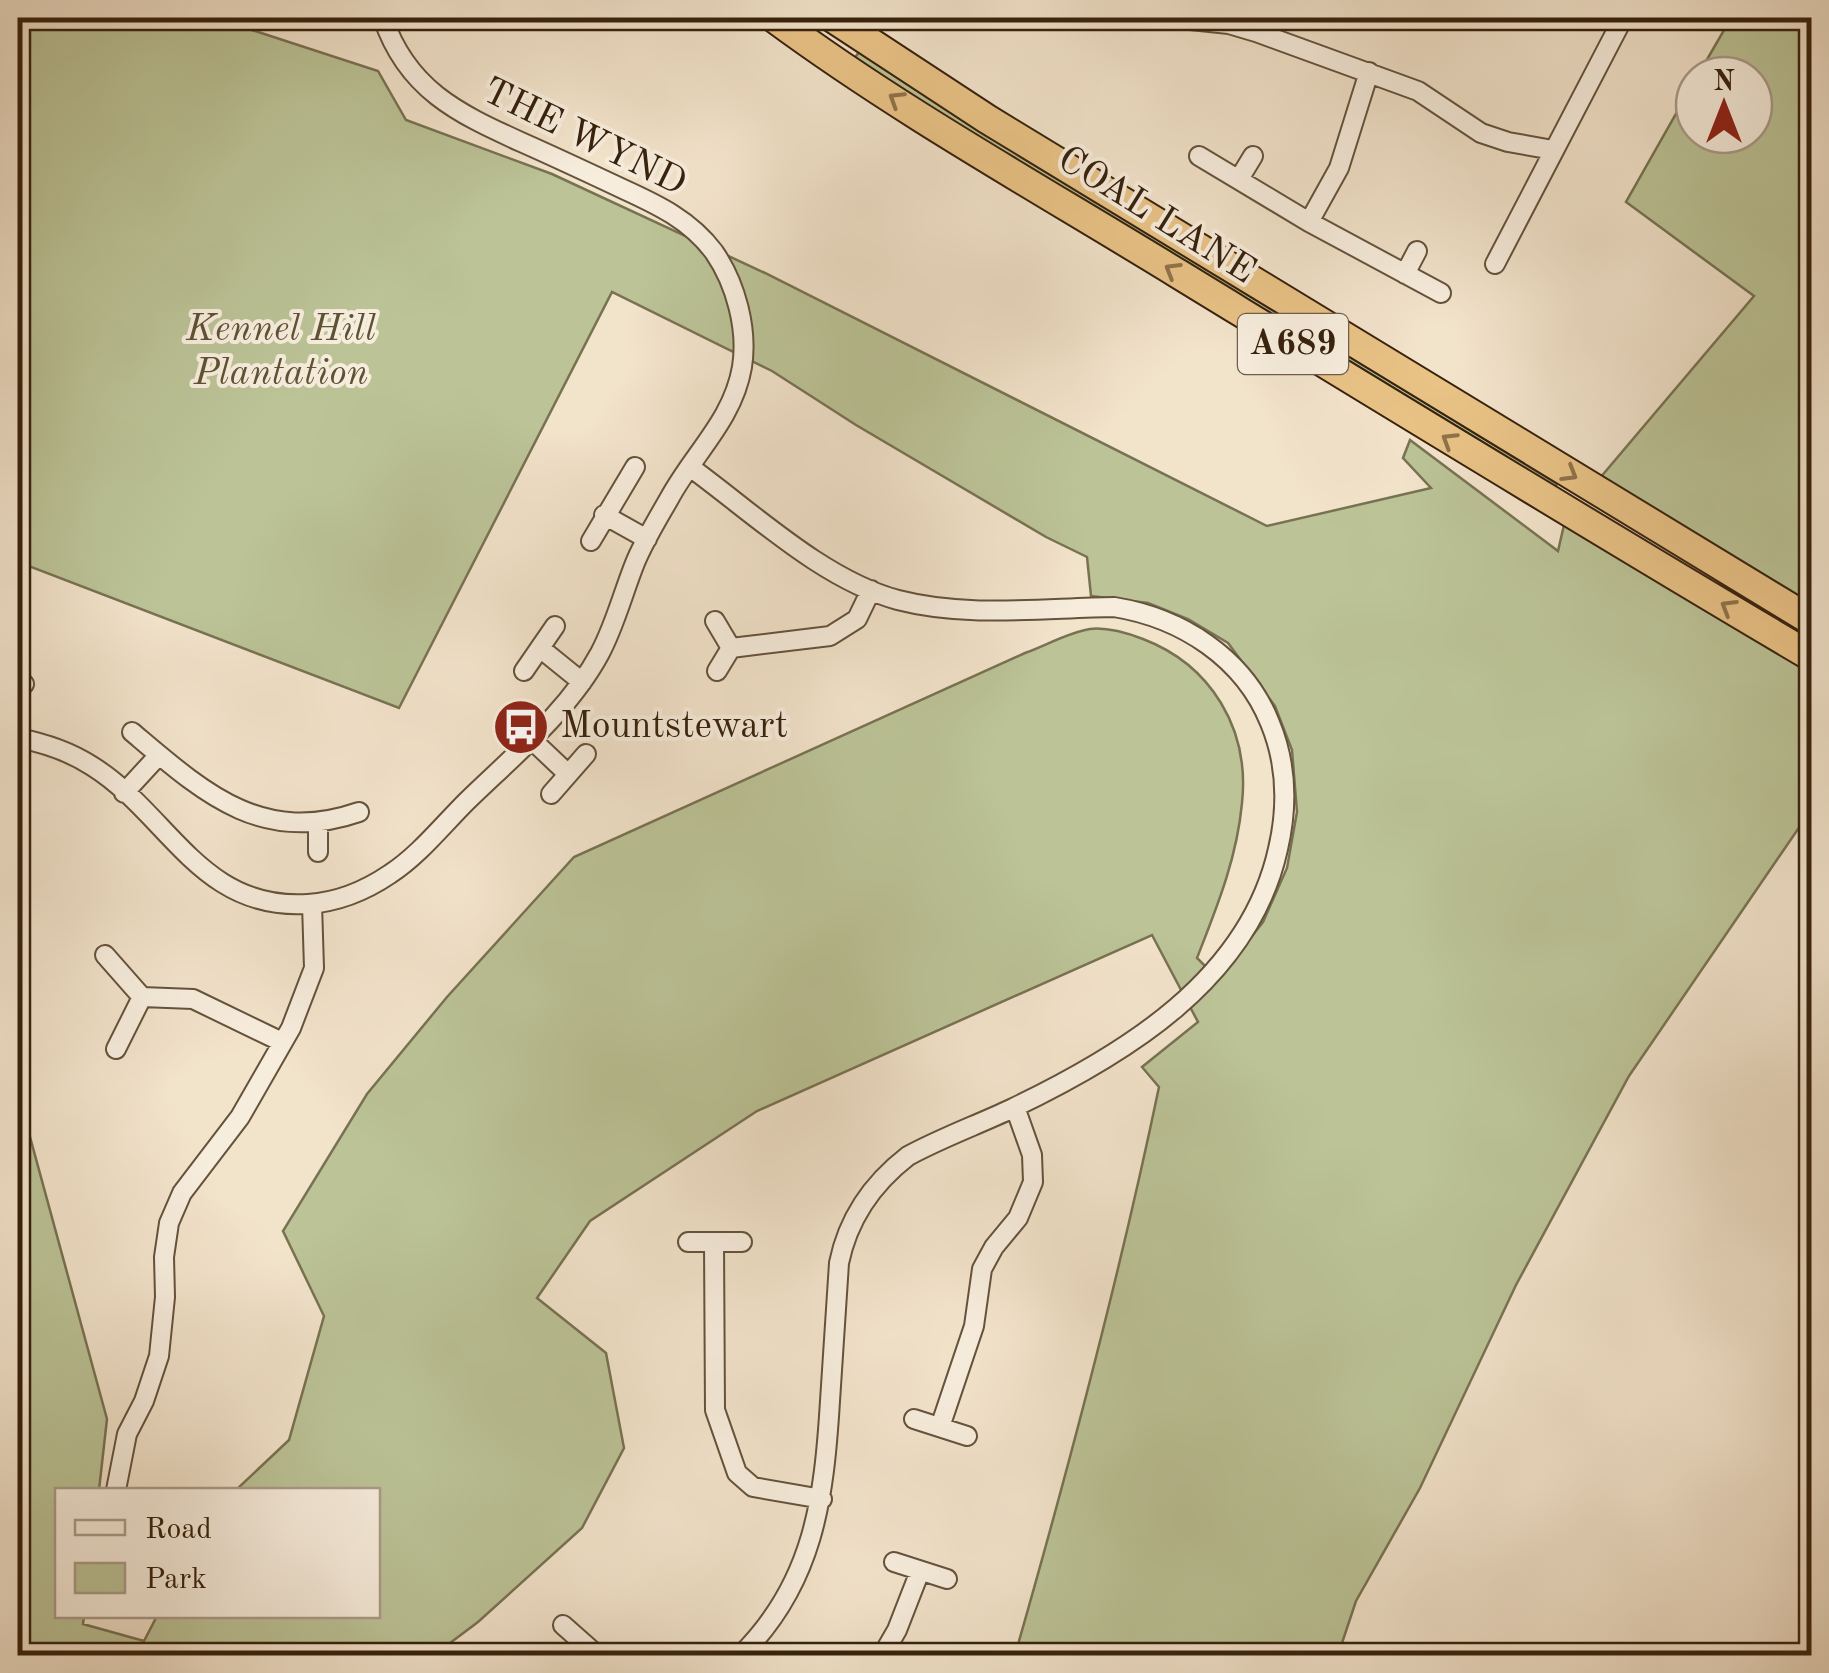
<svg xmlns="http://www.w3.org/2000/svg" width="1829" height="1673" font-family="'Old Standard TT',serif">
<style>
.green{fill:#bbc397;stroke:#787252;stroke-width:2.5}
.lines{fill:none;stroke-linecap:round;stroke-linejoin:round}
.minor-casing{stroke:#65523c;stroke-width:22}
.trunk-casing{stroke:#36210c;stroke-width:32}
.minor{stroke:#f7eddd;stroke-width:18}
.trunk{stroke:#e9c286;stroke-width:28}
.oneway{stroke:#907249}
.labels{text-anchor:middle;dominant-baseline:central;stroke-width:8;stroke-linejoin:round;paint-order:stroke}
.shield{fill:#f7eddd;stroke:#705e4b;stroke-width:2.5}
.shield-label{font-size:35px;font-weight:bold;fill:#36210c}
.street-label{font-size:38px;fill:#36210c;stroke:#f7eddd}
.park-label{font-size:38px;font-style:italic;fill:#5e5236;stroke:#f7eddd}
.poi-label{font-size:38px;fill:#36210c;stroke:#f7eddd;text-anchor:start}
</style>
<rect width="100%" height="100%" fill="#f2e3cb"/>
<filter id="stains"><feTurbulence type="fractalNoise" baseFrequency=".002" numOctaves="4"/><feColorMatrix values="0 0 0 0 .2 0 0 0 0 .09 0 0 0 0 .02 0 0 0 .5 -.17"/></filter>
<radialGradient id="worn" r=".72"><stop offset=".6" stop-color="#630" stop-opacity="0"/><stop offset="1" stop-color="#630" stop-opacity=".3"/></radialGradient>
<!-- green -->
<path class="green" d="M18 18H215L378 71 406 120 552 174 765 273 1267 526 1431 488 1403 458 1410 440 1558 551 1564 525 1811 673V810L1629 1076 1516 1285 1420 1488 1356 1601 1338 1655H1015C1069 1467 1119 1279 1159 1087L1142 1067 1198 1022 1152 935 757 1111 590 1221 537 1298 606 1353 624 1448 582 1528 478 1622 434 1655H18V1093L107 1419 99 1490H58V1616H84L83 1624 144 1641 157 1616H378V1490H236L289 1440 324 1316 283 1231 367 1094 447 997 574 857 1025 653C1045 646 1069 632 1090 629 1107 627 1127 633 1143 639 1211 665 1250 729 1242 803 1237 858 1217 907 1197 958L1218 979 1263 922 1287 868 1297 812 1292 750 1275 706 1228 643 1188 619 1148 603 1091 596 1087 557 1046 537 856 425 772 371 612 292 399 708 18 562Z
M1731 18H1811V613L1600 478 1754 296 1626 202 1694 82V135H1754V75H1698Z
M859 52 1557 484 1551 493 959 128 854 59Z"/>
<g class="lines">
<!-- minor casing -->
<g class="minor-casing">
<path id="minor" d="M1171 18 1229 24 1256 32 1418 91 1481 133 1508 142 1553 150
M1199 156 1309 222 1441 293
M1239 179 1253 156
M1309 222 1339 168 1369 72
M1495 264 1620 24 1609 18
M1405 274 1417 251
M690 467C752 512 823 580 898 600 967 618 1043 608 1114 607 1182 618 1244 658 1270 723 1287 764 1288 806 1278 849 1249 980 1124 1055 1011 1109 977 1125 941 1138 908 1156 873 1183 848 1219 839 1263 836 1309 833 1355 830 1401 824 1499 814 1583 740 1656
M604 515 647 539
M591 541 635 467
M715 621 731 648 717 671
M540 648 582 682
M731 648 830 636 857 619 871 590
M524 671 555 626
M18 682 24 684
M132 732C203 792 261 846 359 812
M18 738C44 743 69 751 92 766 169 814 200 911 308 904 338 902 365 891 390 874 418 856 442 826 466 802 512 757 569 711 600 653 615 625 623 593 635 563 644 541 657 520 669 499 693 454 733 420 742 367 748 329 736 284 714 252 690 220 658 205 623 189 589 173 555 157 521 142 457 113 407 89 383 18
M530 738 568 774
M124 793 159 755
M551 794 586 754
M318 824V852
M105 955 142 997 193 999 282 1042
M116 1049 142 997
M688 1242H742
M714 1242 715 1410 737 1473 753 1487 822 1499
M914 1419 967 1436
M940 1427 974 1326 982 1269 994 1247 1018 1218 1033 1182 1032 1155 1015 1107
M116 1490 127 1434 144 1401 159 1356 165 1297 164 1257 169 1223 182 1193 240 1117 291 1028 314 968 312 904
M894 1562 947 1579
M563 1625 598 1656
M882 1656 897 1630 920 1571"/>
</g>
<!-- trunk casing -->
<g class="trunk-casing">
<path id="trunk" d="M774 18C900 111 1042 190 1177 273 1388 402 1598 531 1812 657
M833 18 987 119 1812 621"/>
</g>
<!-- minor -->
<use href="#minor" class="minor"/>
<!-- trunk -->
<use href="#trunk" class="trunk"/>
</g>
<!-- one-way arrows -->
<defs><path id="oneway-chevron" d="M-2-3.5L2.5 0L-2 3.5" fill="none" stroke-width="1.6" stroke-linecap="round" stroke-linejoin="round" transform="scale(2.5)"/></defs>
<g class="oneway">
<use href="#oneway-chevron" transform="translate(896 99) rotate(-148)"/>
<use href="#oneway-chevron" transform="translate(1172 270) rotate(-149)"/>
<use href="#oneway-chevron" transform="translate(1449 440) rotate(-148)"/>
<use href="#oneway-chevron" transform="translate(1570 474) rotate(31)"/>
<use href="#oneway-chevron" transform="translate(1728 607) rotate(-149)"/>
</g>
<!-- icons -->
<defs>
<g id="bus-disc" transform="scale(2.875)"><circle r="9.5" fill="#8f2418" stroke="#f7eddd"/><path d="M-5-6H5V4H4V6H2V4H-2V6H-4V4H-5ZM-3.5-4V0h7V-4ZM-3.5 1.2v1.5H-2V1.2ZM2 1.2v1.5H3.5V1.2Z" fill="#fff"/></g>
</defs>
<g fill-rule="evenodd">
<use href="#bus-disc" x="521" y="727"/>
</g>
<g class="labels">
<!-- shield labels -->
<rect class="shield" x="1238" y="314" width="110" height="60" rx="8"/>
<g class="shield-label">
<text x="1293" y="344">A689</text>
</g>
<!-- street labels -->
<g class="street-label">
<text transform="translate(584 138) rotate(26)">THE WYND</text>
<text transform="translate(1156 216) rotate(32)">COAL LANE</text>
</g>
<!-- park labels -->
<g class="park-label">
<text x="281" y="330">Kennel Hill<tspan x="281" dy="44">Plantation</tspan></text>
</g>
<!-- poi labels -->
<g class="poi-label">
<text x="560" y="727">Mountstewart</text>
</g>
</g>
<!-- margin -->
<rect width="1829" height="1673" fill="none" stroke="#f2e3cb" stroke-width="60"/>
<rect x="20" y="20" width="1789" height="1633" fill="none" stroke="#36210c" stroke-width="5"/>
<rect x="30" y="30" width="1769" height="1613" fill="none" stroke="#36210c" stroke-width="2.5"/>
<!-- legend -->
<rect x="55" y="1488" width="325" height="130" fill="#f7eddd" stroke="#aa9b89" stroke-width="2.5"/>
<rect x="75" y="1520" width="50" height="15" fill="#f7eddd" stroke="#aa9b89" stroke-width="2.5"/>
<text x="145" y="1538" font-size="30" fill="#36210c">Road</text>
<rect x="75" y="1563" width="50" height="30" fill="#bbc397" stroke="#aa9b89" stroke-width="2.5"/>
<text x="145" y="1588" font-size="30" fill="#36210c">Park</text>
<!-- north arrow -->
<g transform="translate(1724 105)"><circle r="48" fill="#f7eddd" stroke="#aa9b89" stroke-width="2.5"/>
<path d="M0-8L18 38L0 25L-18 38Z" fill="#8f2418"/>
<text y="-15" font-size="28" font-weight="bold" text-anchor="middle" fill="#36210c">N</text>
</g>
<rect width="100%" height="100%" filter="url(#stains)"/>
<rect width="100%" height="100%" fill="url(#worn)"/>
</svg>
